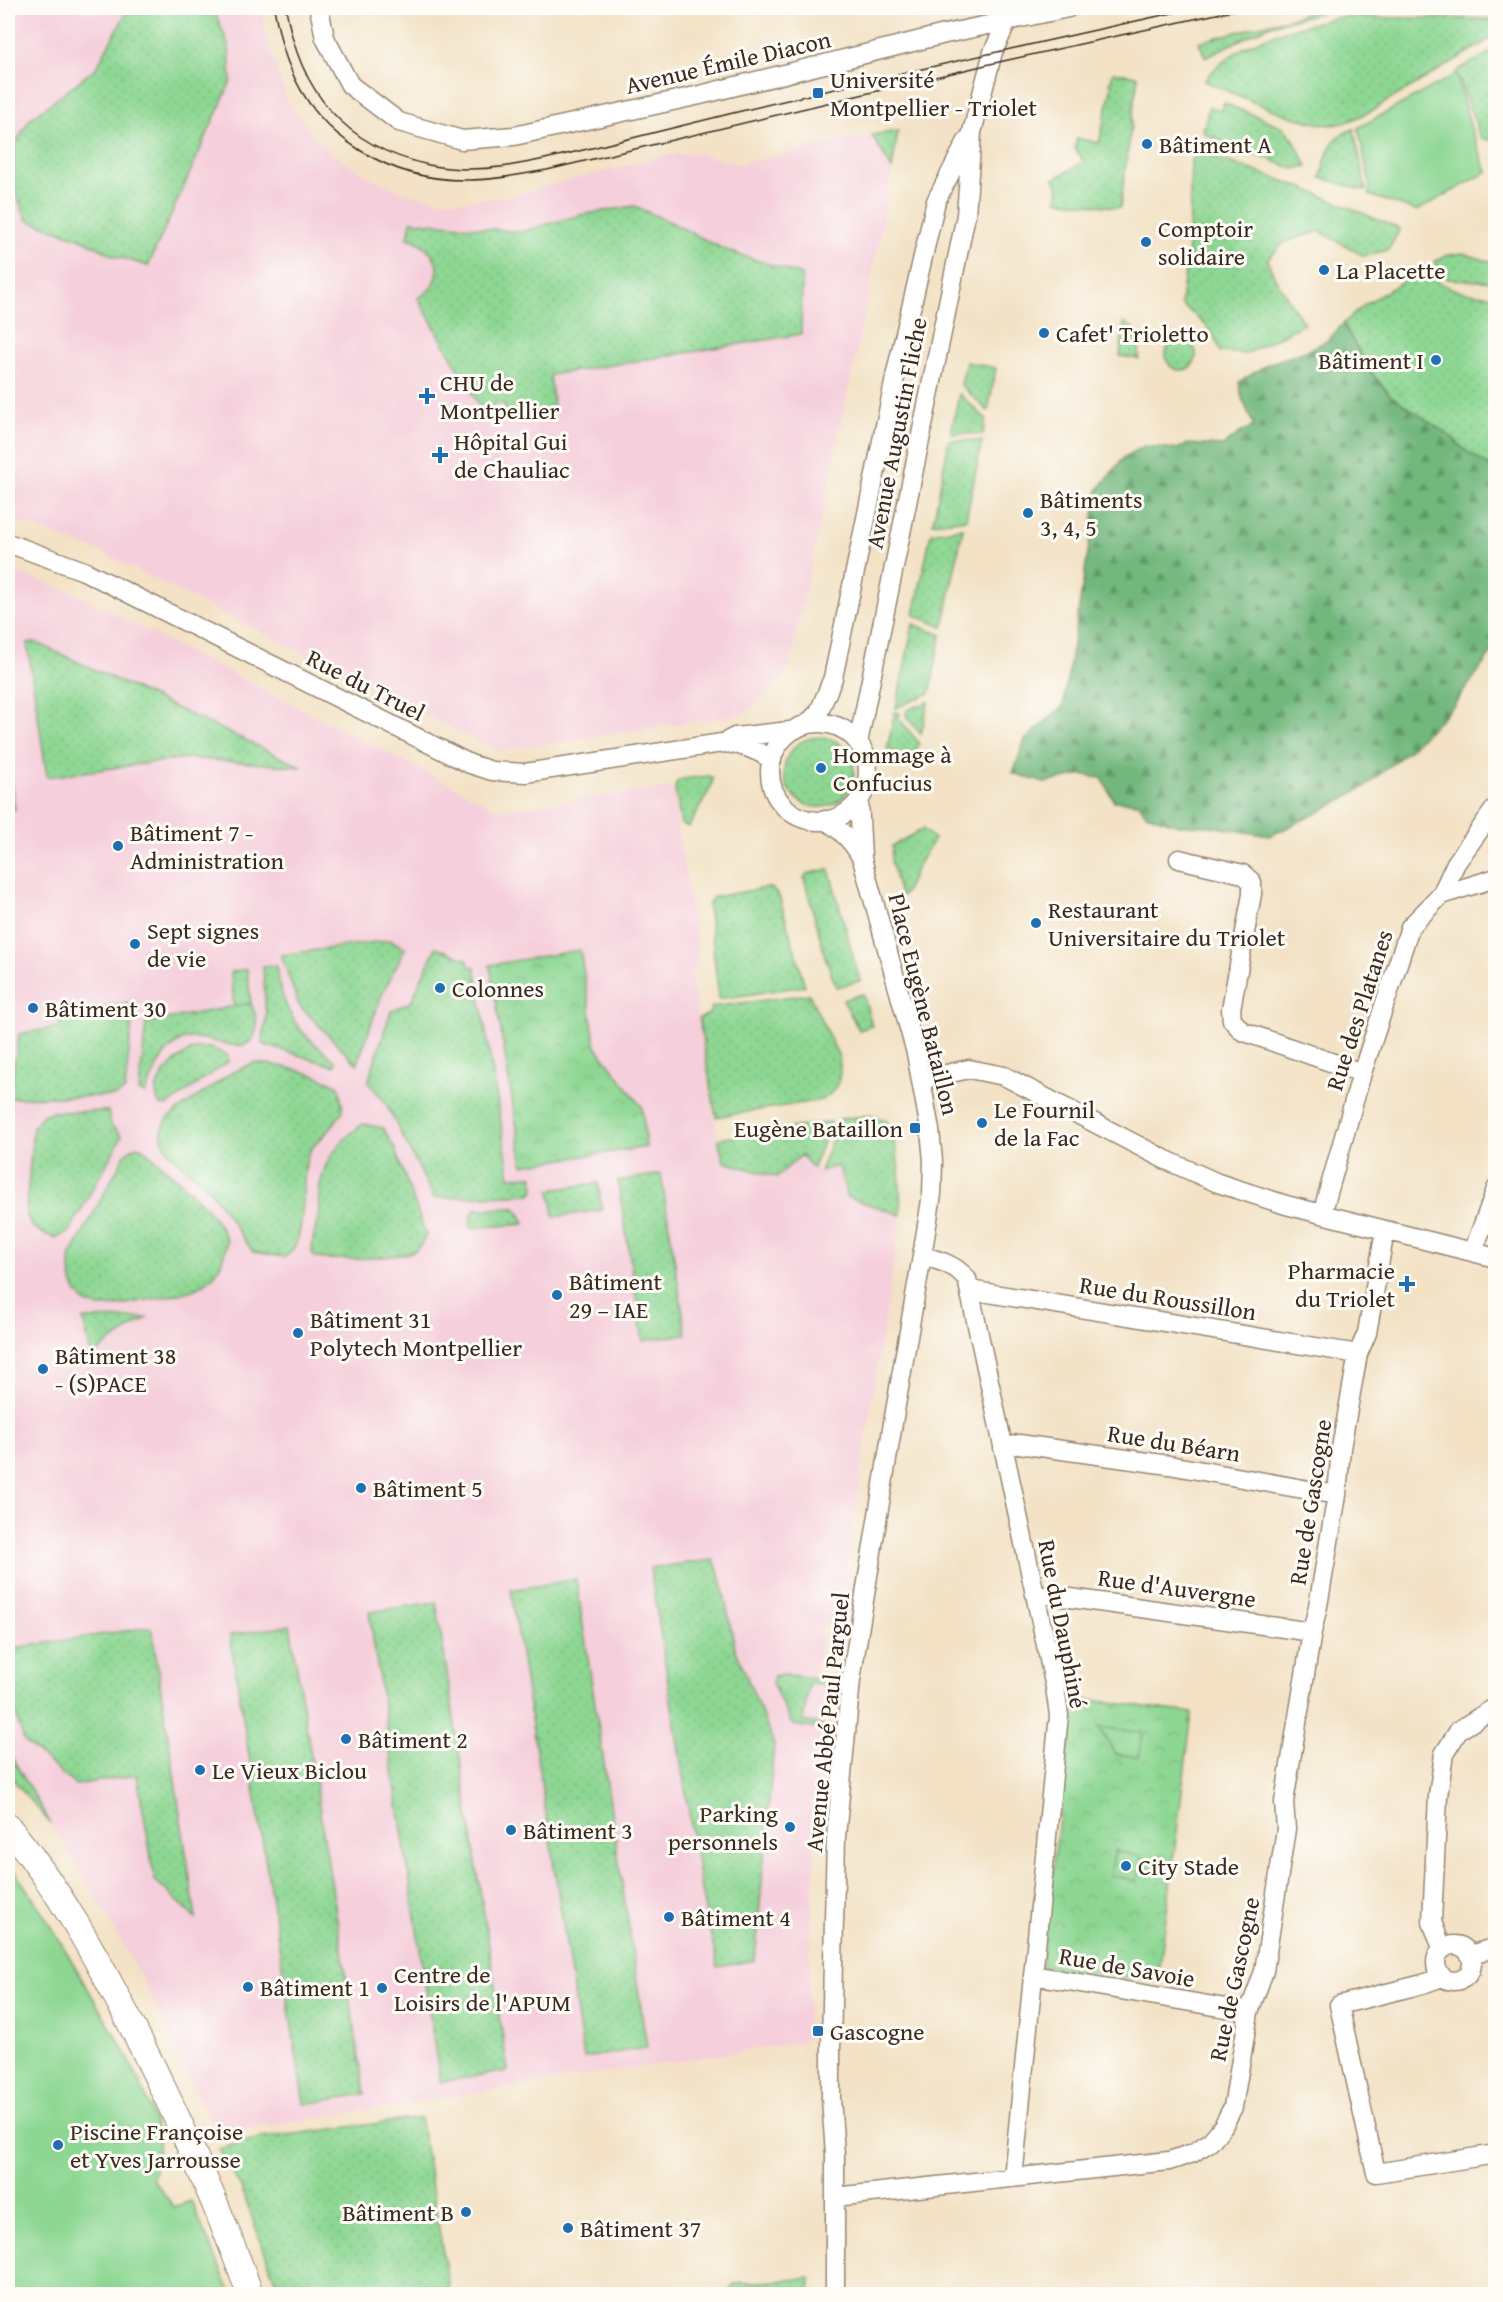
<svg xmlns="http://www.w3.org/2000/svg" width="1503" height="2302" font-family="'Gentium Book Plus',serif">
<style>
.built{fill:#f5cfdb}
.grass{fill:url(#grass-dots);stroke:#648058;stroke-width:1.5}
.forest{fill:url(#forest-firs);stroke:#56714e;stroke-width:1.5}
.park{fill:url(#park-crowns);stroke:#648058;stroke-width:1.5}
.garden{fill:#8dd793;stroke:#648058;stroke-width:1.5}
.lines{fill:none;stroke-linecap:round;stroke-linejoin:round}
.street-casing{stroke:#978672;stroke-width:21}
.secondary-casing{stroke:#978672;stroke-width:28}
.street{stroke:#fff;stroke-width:18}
.secondary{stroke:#fff;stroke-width:26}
.tram{stroke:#3b2a1e;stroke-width:1.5}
.poi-dot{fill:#1f6fb2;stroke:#fdfcf7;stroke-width:2}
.labels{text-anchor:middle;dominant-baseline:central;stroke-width:6;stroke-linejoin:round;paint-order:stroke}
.street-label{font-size:24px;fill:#3b2a1e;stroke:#fdfcf7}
.poi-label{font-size:24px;fill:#3b2a1e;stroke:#fdfcf7;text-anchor:start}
</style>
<defs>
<pattern id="grass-dots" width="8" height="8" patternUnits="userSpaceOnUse" patternTransform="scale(1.5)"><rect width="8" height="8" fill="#8dd793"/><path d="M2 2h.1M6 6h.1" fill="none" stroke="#7bb97e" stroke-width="1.8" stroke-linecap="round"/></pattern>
<pattern id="forest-firs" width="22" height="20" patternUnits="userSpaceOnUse" patternTransform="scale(1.5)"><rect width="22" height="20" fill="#72b87d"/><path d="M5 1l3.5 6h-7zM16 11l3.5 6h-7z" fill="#5f9666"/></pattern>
<pattern id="park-crowns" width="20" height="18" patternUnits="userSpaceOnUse" patternTransform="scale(1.5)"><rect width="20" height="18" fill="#8dd793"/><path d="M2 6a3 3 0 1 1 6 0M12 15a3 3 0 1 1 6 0" fill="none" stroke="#7bb97e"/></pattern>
</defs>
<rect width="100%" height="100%" fill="#fdfcf7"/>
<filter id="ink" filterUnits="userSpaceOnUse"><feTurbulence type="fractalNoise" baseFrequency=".0167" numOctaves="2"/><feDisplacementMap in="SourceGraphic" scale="12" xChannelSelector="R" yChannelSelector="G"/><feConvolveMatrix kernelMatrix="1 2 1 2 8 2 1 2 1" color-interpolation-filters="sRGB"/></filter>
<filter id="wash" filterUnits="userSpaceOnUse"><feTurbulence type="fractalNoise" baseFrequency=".008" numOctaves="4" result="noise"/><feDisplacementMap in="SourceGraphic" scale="24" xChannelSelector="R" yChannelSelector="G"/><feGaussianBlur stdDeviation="1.35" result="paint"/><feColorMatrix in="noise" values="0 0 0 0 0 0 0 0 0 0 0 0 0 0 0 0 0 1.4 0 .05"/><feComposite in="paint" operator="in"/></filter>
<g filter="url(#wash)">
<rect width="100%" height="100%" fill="#f3e2c5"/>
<!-- built -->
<path class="built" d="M8 8H262L267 39 287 100 312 134 332 154 373 179 405 193 439 200 461 201 505 197 668 155 698 153 736 164 872 135 892 169 873 273 789 670 745 714 497 751 103 553 8 518Z
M8 569 69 591 500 810 672 787 700 969 691 971 718 1139 724 1162 801 1155 813 1168 820 1171 839 1166 847 1197 901 1215 837 1626 824 1623 813 1684 828 1686 820 1744 806 2039 795 2043 216 2134 150 1993 100 1904 51 1824 8 1771Z"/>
<!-- grass -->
<path class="grass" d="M129 8H213L229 46 231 81 148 266 112 255 84 240 27 220 13 186 14 146 30 119 96 68Z
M1327 8H1361L1336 9 1271 25 1205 57 1199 42Z
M1340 17 1488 19 1495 20V36L1373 110C1362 115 1351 122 1339 124 1308 130 1235 93 1204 81 1236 40 1291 28 1340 17Z
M1495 50V141L1481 138 1456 71Z
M1113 72 1138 76 1120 208 1057 200 1059 189 1054 179 1084 162 1075 148 1077 138 1099 143 1112 85 1110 83Z
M1224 103 1283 127 1294 140 1307 166 1294 169 1207 135 1203 131 1209 107 1222 111Z
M1354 129 1366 191 1321 178C1326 155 1329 136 1354 129Z
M898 131 892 169 872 135Z
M1198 153 1212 156 1303 188 1400 229 1388 250 1364 256 1320 231 1284 242 1267 260 1276 280 1304 324 1246 354 1220 352C1213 327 1200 320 1181 304L1189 239 1191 160Z
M634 206 670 222 725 250 802 275 801 334 550 375 554 409 506 416 504 403 480 407 418 298C450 281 440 248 408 238L411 221 521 232 580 215Z
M1462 253 1495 263V282L1448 279 1434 262 1445 256Z
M1422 270C1453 293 1458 292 1495 296V469C1480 459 1465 454 1453 438L1390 395 1371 372 1343 324 1364 305Z
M1124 322 1133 328 1139 336V359L1120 356Z
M1166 355a15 15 0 1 1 30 0a15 15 0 1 1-30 0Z
M966 362 996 368 988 411 961 385Z
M959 394 986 419 983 434 951 433Z
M949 440 982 441 966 519 933 523Z
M963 528 943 627 914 615 931 533Z
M913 624 941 635 930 693 896 708Z
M35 642 302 767 186 758 47 777 27 643Z
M928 702 921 734 906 716 907 710Z
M895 712 900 713 899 719 919 743 915 755 887 750Z
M784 772a35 35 0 1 1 70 0a35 35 0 1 1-70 0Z
M8 766 15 809 8 810Z
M709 776 713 778 711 787 689 827 681 824 675 790 676 783 682 779Z
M923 829 934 839 918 865 904 895 900 896 891 860 892 846Z
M829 869 860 981 836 987 825 956 804 878 807 874Z
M765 888H771L779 896 805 986 719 999 708 904 714 897Z
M390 940 405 948 381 997 357 1064 299 1005 281 955Z
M436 947 468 960 469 967H475L510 1177 533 1176 534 1190 531 1194 434 1198 385 1102 368 1082 391 1011 411 1002Z
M276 965C279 987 286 1013 301 1030 311 1042 325 1051 336 1062L334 1066 262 1044 266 1018 263 966Z
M809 994 839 1057C842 1076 839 1090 822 1100L716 1117 699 1019 710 1013 712 1007Z
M863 994 872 1026 859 1030 843 1000Z
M134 1003 125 1090 115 1096 9 1098 19 1034 60 1027 59 1015Z
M251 1003C255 1013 259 1023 255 1034 245 1062 202 1028 180 1041 159 1053 154 1075 145 1094L139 1091 146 1023Z
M198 1048H211L227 1055 229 1061 167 1106 160 1105C145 1082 179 1054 198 1048Z
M254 1063C284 1065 313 1073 339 1086L343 1111C338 1117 334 1124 329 1130 322 1139 312 1144 308 1155 299 1180 310 1245 284 1257L253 1252 209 1189 169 1152 162 1139V1130L168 1118 231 1073Z
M108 1111 111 1125 122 1136 69 1232 56 1238 44 1234 31 1226 26 1212 33 1127 43 1115 51 1112Z
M872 1115 887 1121C900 1149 900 1184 901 1215L847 1197 839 1166 820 1171 840 1119Z
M831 1122 813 1168 801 1155 777 1177 724 1162 718 1139Z
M363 1124 383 1128 394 1147 426 1234C424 1241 421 1246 416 1250 403 1258 334 1261 318 1258L313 1256C310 1243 316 1229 319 1215 320 1209 319 1203 319 1196 320 1165 338 1141 363 1124Z
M137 1146 144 1149C168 1172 215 1208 226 1239 228 1245 225 1251 223 1257 214 1294 173 1295 141 1301 129 1303 114 1308 101 1307 75 1306 67 1276 71 1255L125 1155 131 1149Z
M661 1174 686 1334 643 1341 618 1181Z
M598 1183 602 1210 554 1217 550 1190Z
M515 1208 521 1215 524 1224 470 1228 471 1217 475 1209Z
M147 1318 108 1343 92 1358 83 1319Z
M714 1560 721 1579 735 1648 774 1744 755 1960 718 1967 703 1901 650 1568Z
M576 1579 647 2048 584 2058 511 1590Z
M436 1602 508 2071 440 2082 369 1612Z
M290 1625 365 2094 304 2104 230 1635Z
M150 1627 152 1631 196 1918 155 1880 137 1775 75 1785 24 1741 8 1688V1649Z
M785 1674 829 1682 828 1686 809 1684 803 1721 823 1725 822 1730 794 1725 790 1721 772 1683 774 1676Z
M8 1751 51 1824 8 1774Z
M420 2118 450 2294H280L242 2190 219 2149 255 2139Z
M810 2278V2294H726L734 2284Z"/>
<!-- forest -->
<path class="forest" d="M1343 324 1371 372 1390 395 1453 438C1465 454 1480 459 1495 469V648L1454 705 1410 749 1366 786 1327 808 1270 836 1210 826 1178 825 1146 814 1139 803 1114 801 1102 778 1081 775 1044 783 1013 773 1025 740 1063 706 1098 490 1124 457 1144 446 1177 449 1188 444 1223 446 1238 434 1254 426 1242 398 1239 382 1268 364 1309 350 1328 340Z"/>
<!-- park -->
<path class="park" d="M580 950 596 1047 642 1107 646 1147 523 1165 490 965Z
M247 969 251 1003 234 1006 231 972Z
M1074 1698 1192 1713 1158 1981 1041 1967Z"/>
<!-- garden -->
<path class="garden" d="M1456 74 1471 128 1487 172 1417 211 1369 195 1370 185 1358 128Z
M1099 1727 1143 1733 1138 1757 1115 1754Z
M1115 1850 1142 1857 1137 1881 1110 1875Z
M8 1863C39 1904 65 1949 91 1994 117 2039 149 2087 158 2139 160 2151 155 2167 153 2180L174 2207 191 2201 231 2294H8Z"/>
</g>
<g filter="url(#ink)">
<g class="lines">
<!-- street casing -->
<g class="street-casing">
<path id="street" d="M319 8 325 38 350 85 399 122 462 140 514 136 700 95 945 34 1068 8
M8 543 84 571 470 764 492 771 525 773 722 743C741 743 756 749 772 760
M770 772a49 49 0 1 1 98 0a49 49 0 1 1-98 0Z
M806 725 819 712 833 678 897 368 936 201 968 139
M727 741 735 737 790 731
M858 743 966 215 972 132 993 52 1007 22 1011 8
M859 800 862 857
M825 820C842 831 853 841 862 859L916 1053 930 1130 933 1161 932 1194 922 1256 894 1417 851 1680 836 1837 831 2047V2098L835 2154V2294
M1179 859 1243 874 1252 882V894L1231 1009 1232 1020 1242 1031 1362 1073
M1441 895 1496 878
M921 1076 933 1077 969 1069 1004 1076 1166 1160 1218 1183 1286 1205 1496 1258
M1322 1214 1362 1073 1410 927 1441 895 1456 863 1496 807
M1473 1252 1496 1189
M922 1256C939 1260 956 1265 967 1279L1055 1687 1059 1715 1013 2178
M970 1290 1358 1354
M1003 1448 1019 1444 1169 1465 1337 1495
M1036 1598 1049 1595 1312 1632
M1436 1963a18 18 0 1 1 36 0a18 18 0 1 1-36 0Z
M1442 1948 1432 1922 1438 1796 1444 1754 1459 1730 1496 1707
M1470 1955 1496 1947
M1033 1975 1249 2012
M1442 1977 1423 1984 1339 2005 1376 2173 1496 2154
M835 2197 1169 2161 1193 2153 1210 2142 1223 2126 1233 2107 1249 2012 1264 1971 1286 1829 1284 1802 1312 1632 1318 1606 1337 1495 1341 1448 1358 1354 1367 1333 1385 1231"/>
</g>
<!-- secondary casing -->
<g class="secondary-casing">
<path id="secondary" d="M8 1827C60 1889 98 1960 135 2032 178 2117 218 2204 250 2294"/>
</g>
<!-- street -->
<use href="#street" class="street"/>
<!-- secondary -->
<use href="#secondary" class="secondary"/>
<!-- tram -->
<path class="tram" d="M274 8C278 27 281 47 289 65 317 139 393 182 470 180 496 180 522 174 547 170L990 64 1244 8
M286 8C299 91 345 147 429 165 486 177 545 159 600 146 644 135 689 124 733 113 887 76 1041 42 1195 8"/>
</g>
</g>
<!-- markers -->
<g class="poi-dot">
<rect x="812" y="87" width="12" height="12" rx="3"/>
<circle cx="1147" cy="144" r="6"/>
<circle cx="1146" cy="242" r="6"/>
<circle cx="1324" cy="270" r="6"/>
<circle cx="1044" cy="333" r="6"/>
<circle cx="1436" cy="360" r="6"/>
<path d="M424 387h6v6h6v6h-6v6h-6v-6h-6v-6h6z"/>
<path d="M437 446h6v6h6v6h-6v6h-6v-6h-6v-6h6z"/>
<circle cx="1028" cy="513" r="6"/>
<circle cx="821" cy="768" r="6"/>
<circle cx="118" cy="846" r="6"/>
<circle cx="1036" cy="923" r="6"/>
<circle cx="135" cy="944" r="6"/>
<circle cx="440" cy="988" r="6"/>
<circle cx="33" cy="1008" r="6"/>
<circle cx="982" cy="1123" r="6"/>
<rect x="909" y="1122" width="12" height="12" rx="3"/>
<path d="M1404 1275h6v6h6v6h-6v6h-6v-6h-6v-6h6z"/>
<circle cx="557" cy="1295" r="6"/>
<circle cx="298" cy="1333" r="6"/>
<circle cx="43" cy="1369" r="6"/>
<circle cx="361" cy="1488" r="6"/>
<circle cx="346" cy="1739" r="6"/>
<circle cx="200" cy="1770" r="6"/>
<circle cx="790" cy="1827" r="6"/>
<circle cx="511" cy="1830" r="6"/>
<circle cx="1126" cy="1866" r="6"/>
<circle cx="669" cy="1917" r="6"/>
<circle cx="248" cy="1987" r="6"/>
<circle cx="382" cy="1988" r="6"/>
<rect x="812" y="2025" width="12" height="12" rx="3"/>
<circle cx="58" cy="2145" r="6"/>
<circle cx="466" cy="2212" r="6"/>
<circle cx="568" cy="2228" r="6"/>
</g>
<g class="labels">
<!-- street labels -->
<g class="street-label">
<text transform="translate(728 62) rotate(-13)">Avenue Émile Diacon</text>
<text transform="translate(896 433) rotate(-79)">Avenue Augustin Fliche</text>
<text transform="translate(366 685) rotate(27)">Rue du Truel</text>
<text transform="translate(924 1004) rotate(76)">Place Eugène Bataillon</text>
<text transform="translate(1359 1010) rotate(-72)">Rue des Platanes</text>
<text transform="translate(1168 1298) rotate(9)">Rue du Roussillon</text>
<text transform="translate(1174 1443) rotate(9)">Rue du Béarn</text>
<text transform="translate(1310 1502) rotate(-81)">Rue de Gascogne</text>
<text transform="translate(1177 1588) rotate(8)">Rue d'Auvergne</text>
<text transform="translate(1063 1624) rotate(79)">Rue du Dauphiné</text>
<text transform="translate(827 1722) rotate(-84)">Avenue Abbé Paul Parguel</text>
<text transform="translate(1127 1967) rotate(10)">Rue de Savoie</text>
<text transform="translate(1234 1979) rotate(-78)">Rue de Gascogne</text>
</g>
<!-- poi labels -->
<g class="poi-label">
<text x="830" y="79">Université<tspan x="830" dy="28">Montpellier - Triolet</tspan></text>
<text x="1159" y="144">Bâtiment A</text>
<text x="1158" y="228">Comptoir<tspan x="1158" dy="28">solidaire</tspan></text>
<text x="1336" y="270">La Placette</text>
<text x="1056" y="333">Cafet' Trioletto</text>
<text x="1424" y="360" text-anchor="end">Bâtiment I</text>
<text x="440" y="382">CHU de<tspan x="440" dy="28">Montpellier</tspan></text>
<text x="454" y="441">Hôpital Gui<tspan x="454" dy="28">de Chauliac</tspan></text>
<text x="1040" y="499">Bâtiments<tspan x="1040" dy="28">3, 4, 5</tspan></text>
<text x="833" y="754">Hommage à<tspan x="833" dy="28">Confucius</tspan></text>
<text x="130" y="832">Bâtiment 7 -<tspan x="130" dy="28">Administration</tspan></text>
<text x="1048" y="909">Restaurant<tspan x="1048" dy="28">Universitaire du Triolet</tspan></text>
<text x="147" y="930">Sept signes<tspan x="147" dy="28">de vie</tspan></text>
<text x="452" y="988">Colonnes</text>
<text x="45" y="1008">Bâtiment 30</text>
<text x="994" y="1109">Le Fournil<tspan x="994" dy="28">de la Fac</tspan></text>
<text x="903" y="1128" text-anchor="end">Eugène Bataillon</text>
<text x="1395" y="1270" text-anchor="end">Pharmacie<tspan x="1395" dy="28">du Triolet</tspan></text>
<text x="569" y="1281">Bâtiment<tspan x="569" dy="28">29 – IAE</tspan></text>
<text x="310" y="1319">Bâtiment 31<tspan x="310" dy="28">Polytech Montpellier</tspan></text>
<text x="55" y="1355">Bâtiment 38<tspan x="55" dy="28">- (S)PACE</tspan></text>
<text x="373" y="1488">Bâtiment 5</text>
<text x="358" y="1739">Bâtiment 2</text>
<text x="212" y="1770">Le Vieux Biclou</text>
<text x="778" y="1813" text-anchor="end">Parking<tspan x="778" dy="28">personnels</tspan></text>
<text x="523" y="1830">Bâtiment 3</text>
<text x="1138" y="1866">City Stade</text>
<text x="681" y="1917">Bâtiment 4</text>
<text x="394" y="1974">Centre de<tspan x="394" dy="28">Loisirs de l'APUM</tspan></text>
<text x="260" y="1987">Bâtiment 1</text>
<text x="830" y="2031">Gascogne</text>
<text x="70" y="2131">Piscine Françoise<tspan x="70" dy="28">et Yves Jarrousse</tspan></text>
<text x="454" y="2212" text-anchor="end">Bâtiment B</text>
<text x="580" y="2228">Bâtiment 37</text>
</g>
</g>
<!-- margin -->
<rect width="1503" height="2302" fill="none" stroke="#fdfcf7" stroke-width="30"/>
</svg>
